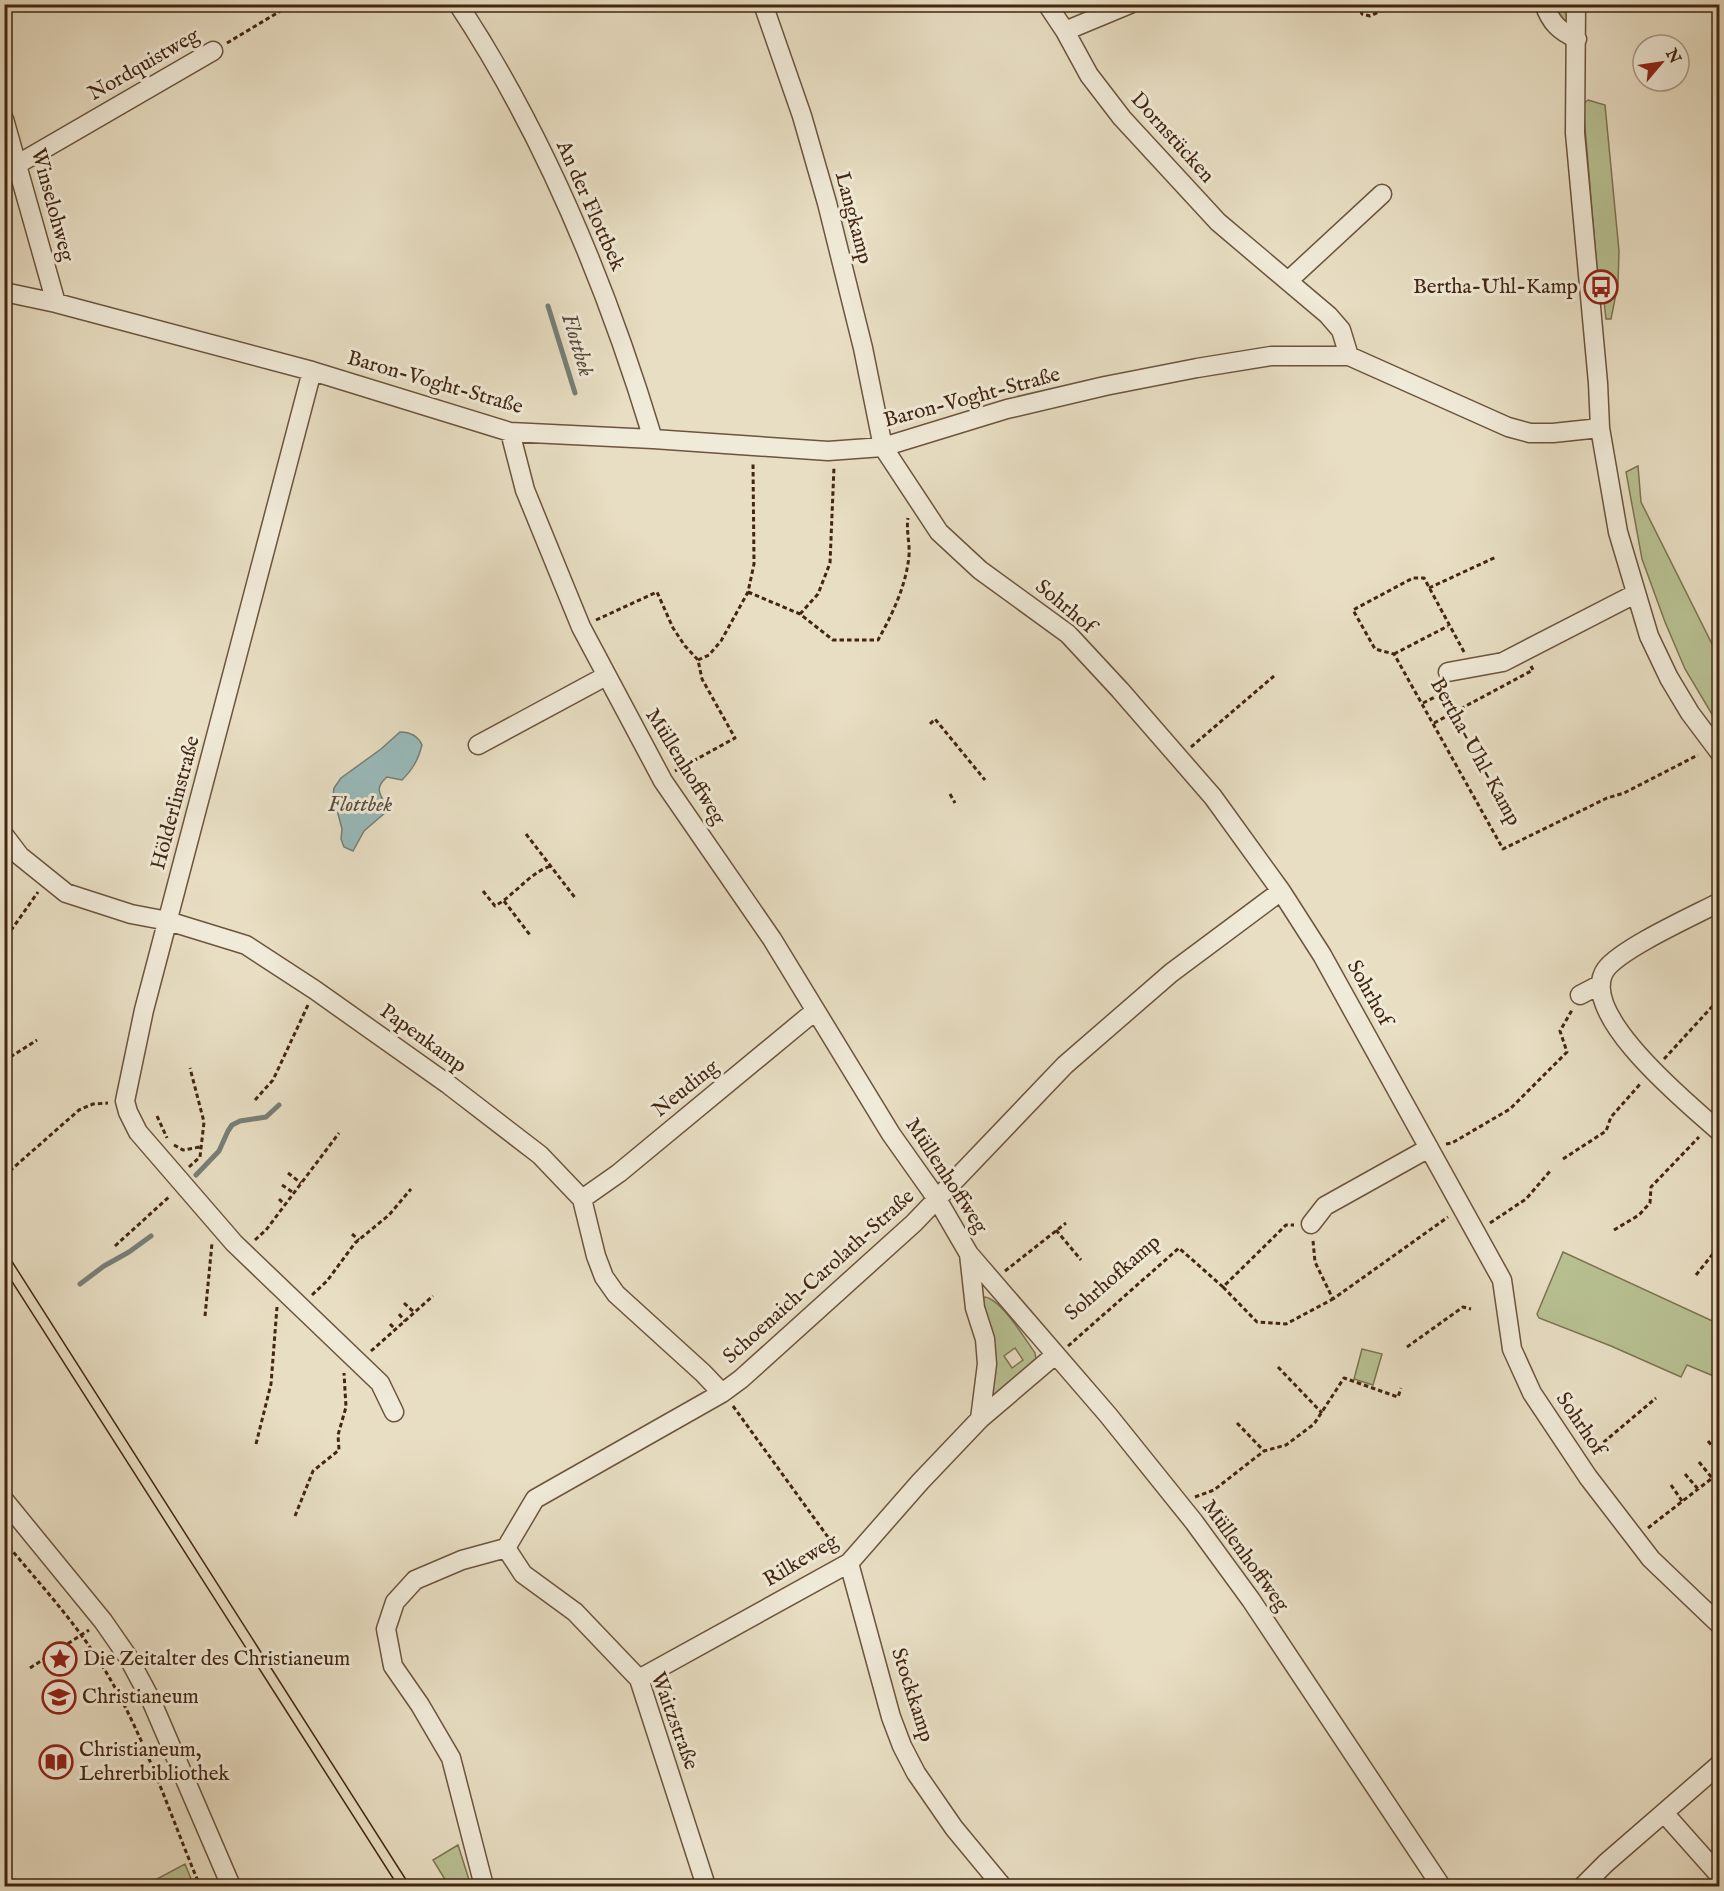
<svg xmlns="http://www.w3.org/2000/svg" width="1724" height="1891" font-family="'IM FELL English',serif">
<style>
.green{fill:#b8c193;stroke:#7e7452;stroke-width:1.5;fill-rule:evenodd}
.water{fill:#9bb;stroke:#777f77;stroke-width:1.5}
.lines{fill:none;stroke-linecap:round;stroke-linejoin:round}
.stream{stroke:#777f77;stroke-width:5}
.minor-casing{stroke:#6c543d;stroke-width:21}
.path{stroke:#432610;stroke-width:3;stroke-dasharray:4.5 3;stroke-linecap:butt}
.minor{stroke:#f0ead8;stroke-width:18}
.tram{stroke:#432610;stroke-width:1.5}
.labels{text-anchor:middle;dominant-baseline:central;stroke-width:6;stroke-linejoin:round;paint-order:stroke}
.street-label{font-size:21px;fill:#432610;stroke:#f0ead8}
.poi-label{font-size:21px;fill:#432610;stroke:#f0ead8;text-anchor:start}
.water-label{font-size:22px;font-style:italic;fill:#584b3b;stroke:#f0ead8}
</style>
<rect width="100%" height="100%" fill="#e8dec3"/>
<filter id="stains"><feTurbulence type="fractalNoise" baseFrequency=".00333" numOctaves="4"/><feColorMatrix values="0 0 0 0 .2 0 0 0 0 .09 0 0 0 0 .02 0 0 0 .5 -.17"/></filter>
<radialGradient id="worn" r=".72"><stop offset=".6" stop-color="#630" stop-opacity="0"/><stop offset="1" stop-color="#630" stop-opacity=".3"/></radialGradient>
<!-- green -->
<path class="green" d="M1552 5H1567L1568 25 1562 23Z
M1588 100 1605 105 1619 251 1618 284 1611 319H1606L1602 283H1598L1584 115V103Z
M1638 466 1641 502 1719 658V726L1685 669 1665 622 1642 559 1626 472Z
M1563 1252 1719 1324V1372L1716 1377 1687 1365 1681 1377 1611 1346 1539 1318 1537 1314Z
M985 1297C1002 1300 1025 1339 1035 1353L1036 1360 995 1395H992L991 1391 980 1301ZM1015 1348 1023 1360 1012 1368 1004 1356Z
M1362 1349 1382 1354 1373 1385 1354 1379Z
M458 1845 471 1886H449L433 1860Z
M185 1864 194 1886H144Z"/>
<!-- water -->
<path class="water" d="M400 732C410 732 418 736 422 745 418 760 413 769 402 780L387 777C370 792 386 796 386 812L364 831 353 851 344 847 341 839 342 829 333 795 334 788 341 778 381 749Z"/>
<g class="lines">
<!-- stream -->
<path class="stream" d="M548 306 575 393
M196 1175 219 1151 228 1131 232 1125 240 1121 266 1117 279 1105
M80 1284 104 1266 129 1252 151 1236"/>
<!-- minor casing -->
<g class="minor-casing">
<path id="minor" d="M458 4C546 137 607 287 653 439
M763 4 802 116 827 203 863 348 883 447 939 532 980 570 1068 634 1120 690 1213 797 1281 891 1322 955 1502 1280 1512 1349 1532 1393 1588 1477 1651 1559 1720 1625
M1047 4 1065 31 1089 75 1122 118 1218 222 1328 315 1341 330 1349 356
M1544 4C1551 23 1559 31 1577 39
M1576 4 1575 133 1598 383 1600 428 1618 532 1649 636 1669 678 1690 713 1720 753
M1065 31 1130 4
M4 119 56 303
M18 164 213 51
M1288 281 1382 194
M4 292 56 303 312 371 510 432 653 439 828 451 883 447 1007 409 1105 386 1197 368 1271 356H1349L1508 427 1530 433H1553L1600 428
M312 371 144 1010 125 1101 128 1112 138 1132 234 1243 380 1383 394 1412
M510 432 525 490 581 627 663 781 772 939 891 1134 937 1199 969 1254 1108 1415 1194 1522 1251 1600 1441 1886
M1448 672 1503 662 1635 594
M478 745 606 676
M4 835 20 856 66 893 131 914 168 921 246 945 315 990 449 1085 540 1155 582 1199 596 1256 604 1277 616 1294 703 1373 722 1393
M1720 902C1693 916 1622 948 1606 969 1575 1013 1691 1106 1720 1132
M1580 995 1601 984
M582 1199 619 1173 815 1011
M1311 1224 1325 1206 1429 1148
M969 1254 975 1308 985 1339 987 1364 980 1419
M4 1500 103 1621 128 1657 151 1700 231 1886
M506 1548 535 1499 722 1393 741 1379 914 1223 1065 1065 1171 973 1281 891
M506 1548 523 1574 575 1612 639 1679 706 1886
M849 1563 891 1717 902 1746 916 1773 954 1828 1002 1886
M639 1679 849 1563 920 1482 980 1419 1055 1355
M1664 1813 1720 1876
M484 1886 451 1758 420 1705 393 1666 386 1629 395 1602 415 1580 462 1560 506 1548
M1583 1886 1606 1863 1720 1764"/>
</g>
<!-- path -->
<path class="path" d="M1358 4 1362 14 1370 16 1381 11 1385 4
M227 43 292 4
M1429 588 1496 557
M748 592 800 614 833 640H878C892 615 906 586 909 556 910 543 906 531 908 518
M800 614 818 594 830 563 834 467
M596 620 657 592 673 628 685 646 698 660 702 679 735 738 675 771
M1464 652 1424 578H1413L1353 610 1375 649 1394 654 1503 849 1607 798 1624 793 1698 755
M1394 654 1448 626
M698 660 709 655 721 641 748 592 754 564 753 463
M1423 703 1437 696 1441 687
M1434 723 1533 670 1531 666
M930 724 935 719 985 780
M1191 747 1274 676
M950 794 955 803
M526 834 576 899
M483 891 495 906C515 895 529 873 551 866
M504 901 530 935
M4 934 12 929 38 892
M1664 1059 1720 998
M4 1061 37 1040
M255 1100 273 1080 308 1005
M157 1116 167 1138
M1446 1144 1452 1143 1510 1109 1567 1052 1560 1031 1572 1010
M174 1145 183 1150 200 1147
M1563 1159 1606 1131 1611 1117 1641 1083
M189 1167 200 1157 204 1122 190 1068
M288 1173 301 1183
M4 1176 79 1110 93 1104 108 1103
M282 1185 294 1193
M279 1199 285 1205
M1490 1223 1526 1199 1551 1170
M1056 1230 1081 1260
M1614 1230 1639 1215 1650 1203 1651 1187 1699 1137
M352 1234 359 1240
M255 1240 266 1230 339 1133
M1313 1241 1315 1262 1333 1299 1448 1217
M115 1246 170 1196
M1005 1271 1066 1223
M1696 1275 1720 1245
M1223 1287 1257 1322 1286 1324 1333 1299
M312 1295 327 1281 355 1243 389 1215 411 1189
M404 1303 414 1312
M399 1314 405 1321
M205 1316 212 1243
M390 1324 395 1329
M1068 1346 1179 1248 1223 1287 1286 1225H1294
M1407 1347 1463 1307 1471 1309
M371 1351 433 1296
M1278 1367 1322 1413
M733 1406 838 1551
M1237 1423 1264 1451
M1708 1441 1720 1455
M256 1444 271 1384 277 1307
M1592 1452 1656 1398
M1699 1462 1712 1478
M1685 1474 1698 1489
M1671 1485 1682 1501
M1195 1497 1214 1490 1264 1451 1286 1445 1314 1424 1344 1378 1398 1397 1401 1388
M295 1516 313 1471 339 1450 338 1435 346 1407 344 1373
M1648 1528 1720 1472
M4 1541C39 1583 78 1625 106 1672 146 1739 170 1815 200 1886
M30 1668 89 1630"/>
<!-- minor -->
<use href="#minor" class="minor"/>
<!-- tram -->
<path class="tram" d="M4 1249 410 1886
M4 1269 398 1886"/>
</g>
<!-- icons -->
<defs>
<g id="bus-ring" transform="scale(1.725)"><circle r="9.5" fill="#f0ead8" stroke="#8f2418" stroke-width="1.5"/><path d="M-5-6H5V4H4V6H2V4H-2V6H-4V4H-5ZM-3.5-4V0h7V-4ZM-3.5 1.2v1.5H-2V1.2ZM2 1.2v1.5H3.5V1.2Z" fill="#8f2418"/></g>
<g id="sight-ring" transform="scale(1.725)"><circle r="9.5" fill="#f0ead8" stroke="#8f2418" stroke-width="1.5"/><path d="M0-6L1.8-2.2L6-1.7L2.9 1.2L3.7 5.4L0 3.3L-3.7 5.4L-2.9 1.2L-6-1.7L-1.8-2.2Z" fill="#8f2418"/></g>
<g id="school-ring" transform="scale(1.725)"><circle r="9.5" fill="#f0ead8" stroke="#8f2418" stroke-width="1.5"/><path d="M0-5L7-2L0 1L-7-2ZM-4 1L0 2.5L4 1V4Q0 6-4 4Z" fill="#8f2418"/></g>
<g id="library-ring" transform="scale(1.725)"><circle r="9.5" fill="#f0ead8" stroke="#8f2418" stroke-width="1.5"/><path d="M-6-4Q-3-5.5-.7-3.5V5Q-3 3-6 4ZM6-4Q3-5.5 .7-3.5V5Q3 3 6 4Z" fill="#8f2418"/></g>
</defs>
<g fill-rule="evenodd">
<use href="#bus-ring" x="1601" y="287"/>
<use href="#sight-ring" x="60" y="1659"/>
<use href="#school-ring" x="59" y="1697"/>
<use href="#library-ring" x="56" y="1762"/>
</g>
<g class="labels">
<!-- street labels -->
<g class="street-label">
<text transform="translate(144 65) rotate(-30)">Nordquistweg</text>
<text transform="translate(1172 138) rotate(48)">Dornstücken</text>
<text transform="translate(52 205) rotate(75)">Winselohweg</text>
<text transform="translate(590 206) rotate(66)">An der Flottbek</text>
<text transform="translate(853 218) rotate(75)">Langkamp</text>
<text transform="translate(435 383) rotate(16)">Baron-Voght-Straße</text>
<text transform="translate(972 398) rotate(-15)">Baron-Voght-Straße</text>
<text transform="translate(1065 607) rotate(40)">Sohrhof</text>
<text transform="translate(1475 752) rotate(61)">Bertha-Uhl-Kamp</text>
<text transform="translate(685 767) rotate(58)">Müllenhoffweg</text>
<text transform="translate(176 803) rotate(-75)">Hölderlinstraße</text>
<text transform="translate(1369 993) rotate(61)">Sohrhof</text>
<text transform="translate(423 1039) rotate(36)">Papenkamp</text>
<text transform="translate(686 1089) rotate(-39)">Neuding</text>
<text transform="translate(946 1176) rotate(57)">Müllenhoffweg</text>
<text transform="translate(819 1277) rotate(-42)">Schoenaich-Carolath-Straße</text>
<text transform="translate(1113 1278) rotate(-41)">Sohrhofkamp</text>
<text transform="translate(1580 1424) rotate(56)">Sohrhof</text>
<text transform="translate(1245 1556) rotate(54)">Müllenhoffweg</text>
<text transform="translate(801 1561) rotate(-31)">Rilkeweg</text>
<text transform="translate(912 1695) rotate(72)">Stockkamp</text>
<text transform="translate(674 1721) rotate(70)">Waitzstraße</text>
</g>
<!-- poi labels -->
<g class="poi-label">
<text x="1578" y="287" text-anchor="end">Bertha-Uhl-Kamp</text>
<text x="83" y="1659">Die Zeitalter des Christianeum</text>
<text x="82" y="1697">Christianeum</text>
<text x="79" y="1750">Christianeum,<tspan x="79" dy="24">Lehrerbibliothek</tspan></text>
</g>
<!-- water labels -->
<g class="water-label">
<text transform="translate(577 345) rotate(73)">Flottbek</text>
<text x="360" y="805">Flottbek</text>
</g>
</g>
<!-- margin -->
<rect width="1724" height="1891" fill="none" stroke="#e8dec3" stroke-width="24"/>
<rect x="6" y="6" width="1712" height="1879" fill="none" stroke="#432610" stroke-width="3"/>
<rect x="12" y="12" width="1700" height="1867" fill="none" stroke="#432610" stroke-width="1.5"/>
<!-- north arrow -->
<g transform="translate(1661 63) rotate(61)"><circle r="28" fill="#f0ead8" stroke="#ab9c88" stroke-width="1.5"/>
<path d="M0-4.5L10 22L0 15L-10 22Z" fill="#8f2418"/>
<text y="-9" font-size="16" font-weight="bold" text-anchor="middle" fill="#432610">N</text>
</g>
<rect width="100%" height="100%" filter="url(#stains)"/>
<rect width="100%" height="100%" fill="url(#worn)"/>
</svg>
